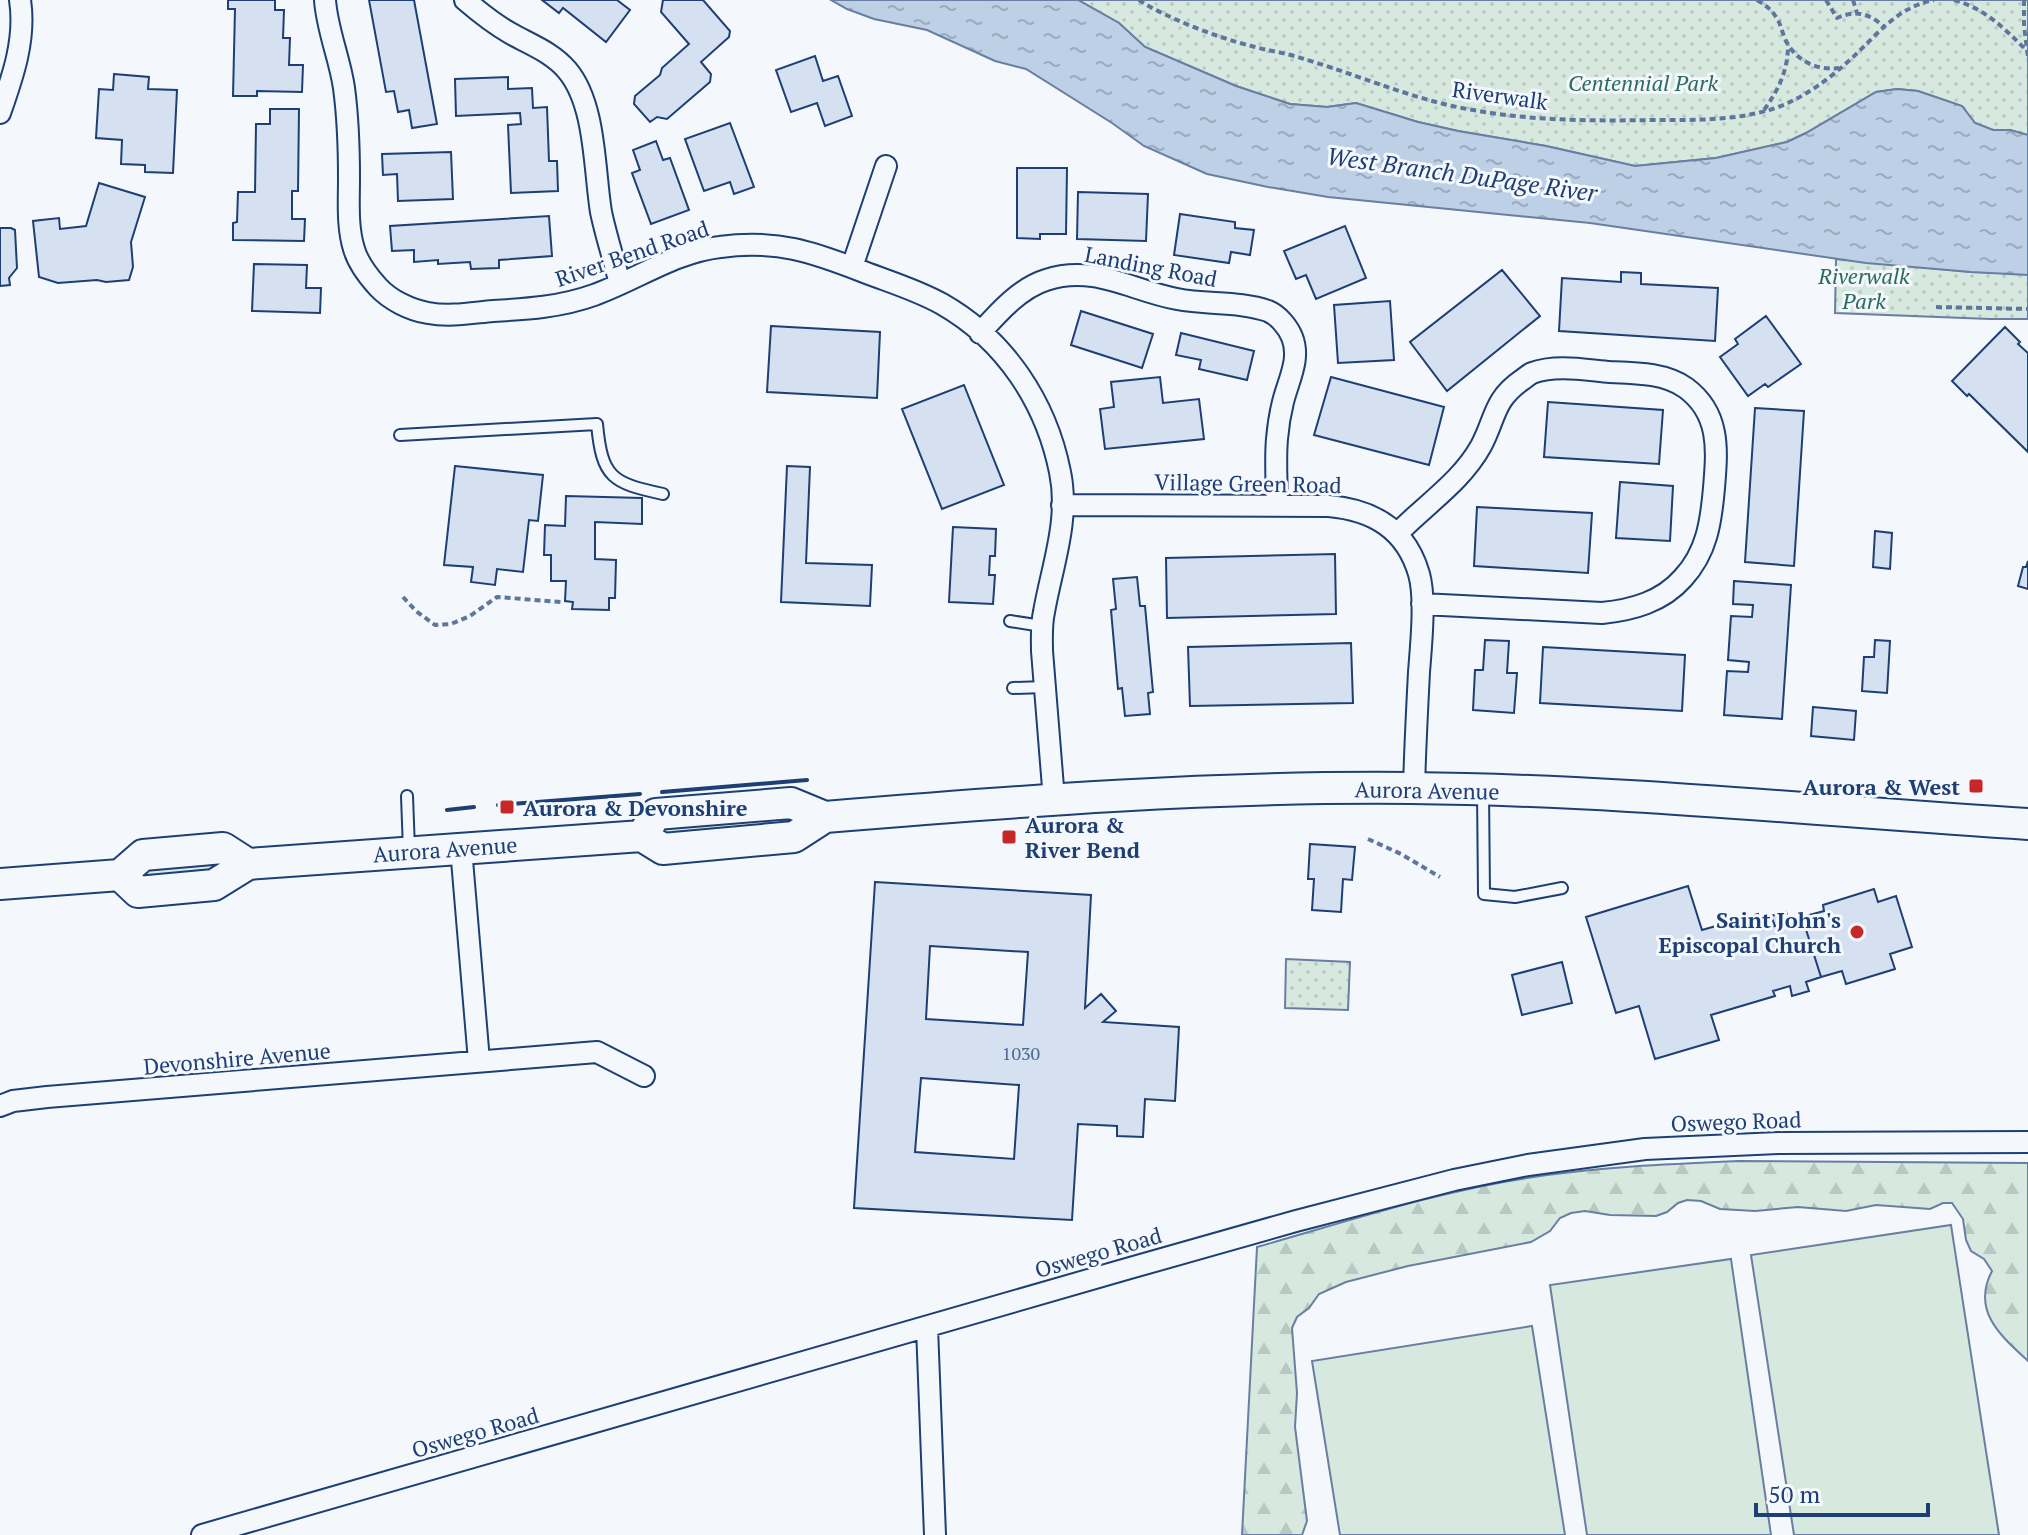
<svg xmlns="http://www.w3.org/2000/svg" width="2028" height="1535" font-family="'PT Serif',serif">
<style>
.green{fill:#d7e8df;stroke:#687fa3;stroke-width:2}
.forest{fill:url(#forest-firs);stroke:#687fa3;stroke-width:2}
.park{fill:url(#park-dots);stroke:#687fa3;stroke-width:2}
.water{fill:url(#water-ripples);stroke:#687fa3;stroke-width:2}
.building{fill:#d5e0f0;stroke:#1d3f73;stroke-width:2;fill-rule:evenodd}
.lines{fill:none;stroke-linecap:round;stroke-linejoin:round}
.service-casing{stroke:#1d3f73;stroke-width:14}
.minor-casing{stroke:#1d3f73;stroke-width:24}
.secondary-casing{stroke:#1d3f73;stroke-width:34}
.path{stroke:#5e769c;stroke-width:4;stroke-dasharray:6 4;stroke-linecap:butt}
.service{stroke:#f4f7fb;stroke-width:10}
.minor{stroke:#f4f7fb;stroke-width:20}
.secondary{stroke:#f4f7fb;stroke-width:30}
.wall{stroke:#1d3f73;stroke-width:4}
.poi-dot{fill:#c62828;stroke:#f4f7fb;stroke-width:3}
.labels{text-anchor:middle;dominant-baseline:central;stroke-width:6;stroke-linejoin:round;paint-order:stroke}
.number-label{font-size:18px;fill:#4b6792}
.park-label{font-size:22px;font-style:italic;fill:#2c6c60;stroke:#f4f7fb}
.street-label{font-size:22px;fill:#1d3f73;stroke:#f4f7fb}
.poi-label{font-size:22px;font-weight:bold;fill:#1d3f73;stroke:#f4f7fb;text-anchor:end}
.water-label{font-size:24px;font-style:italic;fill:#1d3f73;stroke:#f4f7fb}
</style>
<defs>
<pattern id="forest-firs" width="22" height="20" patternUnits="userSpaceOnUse" patternTransform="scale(2)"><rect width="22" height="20" fill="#d7e8df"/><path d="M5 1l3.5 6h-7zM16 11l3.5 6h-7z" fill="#b8c8c3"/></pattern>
<pattern id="park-dots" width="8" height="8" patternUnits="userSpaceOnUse" patternTransform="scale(2)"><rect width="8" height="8" fill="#d7e8df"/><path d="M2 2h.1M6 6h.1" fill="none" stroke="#b8c8c3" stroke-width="1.8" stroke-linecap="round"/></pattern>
<pattern id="water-ripples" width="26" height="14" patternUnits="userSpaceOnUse" patternTransform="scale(2)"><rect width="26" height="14" fill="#bed0e5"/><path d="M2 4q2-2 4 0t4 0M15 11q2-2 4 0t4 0" fill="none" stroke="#9aaabe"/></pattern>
</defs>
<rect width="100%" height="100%" fill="#f4f7fb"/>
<!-- green -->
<path class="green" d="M799 817 800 822 655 835V831L692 824Z
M234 862 206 872 139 877V870Z
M1951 1225 1999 1535H1794L1751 1255Z
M1731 1259 1771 1535H1587L1550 1285Z
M1532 1326 1565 1535H1340L1312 1361Z"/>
<!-- forest -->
<path class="forest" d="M1739 1161 2028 1163V1361C2001 1336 1971 1311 1992 1271L1984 1259 1971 1251 1966 1240 1963 1219 1952 1203H1943L1930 1209 1876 1205 1846 1211 1798 1207 1755 1211 1720 1209 1701 1201 1687 1200 1678 1203 1667 1212 1656 1216 1610 1215 1585 1211 1571 1213 1560 1218 1550 1231 1531 1242 1408 1266 1346 1282 1319 1294 1309 1308 1297 1317 1292 1328 1297 1393 1295 1427 1307 1521 1302 1535H1242L1257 1247C1346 1222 1435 1192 1527 1178 1597 1167 1668 1164 1739 1161Z"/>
<!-- park -->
<path class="park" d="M1078 0H2028V135L2010 130H1993L1975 123 1962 106 1918 91 1897 89 1876 92 1806 133 1787 142 1716 158 1635 166 1546 146 1458 131 1418 122 1356 103 1327 107 1290 104 1236 86 1145 47 1119 23Z
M1836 259 1971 272 2028 273V319H1990L1835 313Z
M1286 959 1350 962 1348 1010 1285 1008Z"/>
<!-- water -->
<path class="water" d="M831 0H1078L1119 23 1145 47 1236 86 1290 104 1327 107 1356 103 1418 122 1458 131 1546 146 1635 166 1716 158 1787 142 1806 133 1876 92 1897 89 1918 91 1962 106 1975 123 1993 130H2010L2028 135V275L1971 272 1866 263 1590 223 1328 197 1268 187 1207 174 1144 146 1112 123 1026 69 995 61 927 30 874 19 847 9Z"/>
<!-- building -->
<path class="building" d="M228 0H275V10H284L283 38H290L289 65H303L302 92 257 91V96H233L235 9H228Z
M369 0H414L437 124 412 128 409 110 398 112 394 91 386 92Z
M542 0H617L630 10 606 42 563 8 559 13Z
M663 0H703L730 31 729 37 701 62 711 74 710 82 667 119 657 117 650 122 634 104 635 96 660 75 662 68 689 44 661 12Z
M815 56 823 81 838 76 852 116 825 126 817 103 791 112 776 70Z
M114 74 149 77 148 89 177 90 173 173 145 172V165L121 164 122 140 96 138 99 89 113 90Z
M508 77V89L532 88 533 108 547 107 549 161H557L558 191 511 193 508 125 521 124 520 113 456 116 455 79Z
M270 109H299L298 191H292V219H305L304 241 233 240V223L237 222 238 192H255L256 124H270Z
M730 123 754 187 734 194 730 182 704 191 685 139Z
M656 141 663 160 670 158 689 210 651 224 632 173 640 170 633 150Z
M451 152 453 199 398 201 397 174 383 175 382 154Z
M1017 168H1067L1066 234H1040V239L1017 238Z
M99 183 145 197 131 242 133 267 129 280 106 282 97 280 58 283 39 277 33 221 59 218 60 229 86 226Z
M1078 192 1148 194 1146 241 1077 239Z
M1180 214 1235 222V228L1254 230 1250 255 1231 252 1229 263 1174 255Z
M549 216 552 256 499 260V268L471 269 470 262 438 264V260L414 262V250L392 251 390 226Z
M1345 226 1366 278 1316 299 1306 275 1296 279 1284 251Z
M0 228H11L15 230 17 268 9 278 10 285 0 286Z
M254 264 307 265 306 288H321L320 313 252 311Z
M1502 270 1540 316 1447 391 1410 342Z
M1621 272 1641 273V284L1718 288 1715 341 1559 331 1562 278 1621 282Z
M1390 301 1394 360 1338 363 1334 305Z
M1081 311 1153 334 1142 368 1071 345Z
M1766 316 1801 364 1768 387 1765 384 1748 396 1720 357 1738 344 1735 339Z
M771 326 880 332 877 398 767 392Z
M2005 327 2020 342 2018 344 2028 353V452L1969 394 1967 396 1952 381Z
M1181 333 1254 351 1247 380 1199 369 1201 360 1176 355Z
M1160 377 1163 403 1199 399 1204 439 1105 449 1100 409 1114 407 1111 382Z
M1331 377 1444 407 1429 465 1314 435Z
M964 385 1004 485 942 509 902 409Z
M1548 402 1663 410 1659 464 1544 457Z
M1755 408 1804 411 1794 566 1745 562Z
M455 466 543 475 538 521 529 520 523 572 497 569 495 585 471 582 473 567 444 565Z
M787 466 810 467 806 563 872 565 870 606 781 602Z
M1620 482 1673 486 1670 541 1616 538Z
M566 496 642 498V524L595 522V559L616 560 615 598H609V610L572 609 573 602 565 601 566 581H551V555H544L545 525 565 526Z
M1477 507 1592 513 1588 573 1474 566Z
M953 527 996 529 995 556H990L989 575H995L993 604 949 602Z
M1875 531 1892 533 1890 569 1873 567Z
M1335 554 1336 614 1167 618 1166 558Z
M2028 561V589L2018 586 2023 567H2026Z
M1137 577 1140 606H1145L1153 692 1148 693 1150 714 1125 716 1122 688 1118 689 1111 610 1116 609 1113 579Z
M1734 581 1791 585 1782 719 1724 715 1727 671 1748 672 1749 662 1728 660 1731 616 1752 617 1753 605 1733 604Z
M1485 640 1509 641 1507 673H1517L1514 713 1473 710 1475 670H1483Z
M1875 640 1890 641 1887 693 1862 691 1864 657H1874Z
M1351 643 1353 703 1190 706 1188 647Z
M1543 647 1685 655 1682 711 1540 703Z
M1813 707 1856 711 1854 740 1811 736Z
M1310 844 1355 847 1352 880 1343 879 1341 912 1312 910 1314 879H1308Z
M875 882 1091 895 1085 1008 1101 994 1116 1011 1103 1022 1179 1027 1175 1101 1145 1099 1143 1137 1117 1136V1126L1078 1124 1072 1220 854 1208ZM930 946 1028 952 1023 1025 926 1019ZM921 1078 1019 1085 1014 1159 915 1152Z
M1688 886 1702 930 1758 914 1763 930 1775 926 1771 916 1786 912 1789 921 1802 917 1821 977 1806 982 1809 991 1792 996 1790 986 1773 991 1775 996 1711 1015 1719 1040 1655 1059 1639 1006 1616 1013 1586 917Z
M1874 889 1878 902 1896 896 1912 947 1890 954 1895 969 1846 984 1842 971 1821 977 1802 917 1824 911 1823 905Z
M1562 962 1572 1003 1522 1015 1512 975Z"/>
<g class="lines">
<!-- service casing -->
<g class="service-casing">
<path id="service" d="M400 435 597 424C602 478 612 483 663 494
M1010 621 1042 626
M1013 688 1045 687
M1483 791 1484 894 1515 897 1562 888
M407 796 409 850"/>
</g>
<!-- minor casing -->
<g class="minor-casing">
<path id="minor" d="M325 0C327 30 340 59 344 88 348 118 349 148 349 178 349 201 347 227 354 249 358 263 368 276 378 287 390 300 410 310 428 313 450 317 471 313 493 311 527 309 561 307 594 295 636 280 675 252 720 247 776 239 813 252 864 272 890 282 917 290 942 304 1005 340 1046 402 1060 472 1070 520 1052 566 1044 612 1041 625 1042 638 1042 651L1054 800
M465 0C479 12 494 24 510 33 529 44 552 52 567 70 596 104 594 169 601 212 606 236 614 260 620 284
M0 113C13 76 26 39 20 0
M852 267 886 166
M980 333C998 313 1020 288 1046 280 1095 264 1132 291 1177 299 1207 305 1239 301 1268 311 1278 315 1288 327 1292 337 1301 359 1288 381 1283 402 1280 414 1278 427 1277 439 1275 461 1277 484 1277 506
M1062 505 1329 506C1373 510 1406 529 1419 574 1426 598 1421 646 1419 672 1417 711 1415 749 1414 788
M1398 533C1426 504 1461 482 1481 446 1496 418 1493 400 1522 380 1525 378 1528 375 1532 373 1556 364 1586 370 1610 372 1636 373 1665 373 1686 388 1721 414 1717 451 1714 488 1711 522 1707 552 1683 578 1662 602 1632 610 1602 613L1422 604
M461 848 479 1061
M0 1106 13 1101 47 1097 597 1052 644 1076
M927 1327 935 1535
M202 1535 1130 1268 1296 1221 1454 1180 1528 1165 1645 1149 1778 1143 2028 1142"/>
</g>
<!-- secondary casing -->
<g class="secondary-casing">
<path id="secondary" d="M642 836 656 814 791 803 825 817C1020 801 1215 786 1411 788 1617 790 1823 811 2028 824
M120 875 138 892 214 885 248 864 642 836 663 849 794 837 825 817
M0 884 120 875 143 855 223 848 248 864"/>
</g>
<!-- path -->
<path class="path" d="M1139 0C1166 18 1219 38 1251 46 1269 51 1287 53 1304 59 1362 76 1418 102 1479 111 1536 121 1596 121 1655 120 1697 120 1741 121 1781 106 1808 95 1830 78 1851 59 1877 35 1897 7 1934 0
M1757 0C1765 5 1771 9 1776 17 1781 24 1782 33 1786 41 1796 61 1818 71 1839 68
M1826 0 1837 18C1855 10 1869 13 1883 26
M1853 0 1857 13
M1954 0C1986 9 2005 29 2028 52
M2024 0V26L2028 57
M1764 110C1779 89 1788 70 1788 45
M1936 307 2028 309
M403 597 416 611 435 625 451 624 470 616 497 597 561 602
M1368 839 1401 854 1440 877"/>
<!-- service -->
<use href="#service" class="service"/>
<!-- minor -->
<use href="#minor" class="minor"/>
<!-- secondary -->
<use href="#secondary" class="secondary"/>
<!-- wall -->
<path class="wall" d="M662 792 807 780
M498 805 640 794
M447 810 474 807"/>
</g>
<!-- markers -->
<g class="poi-dot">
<rect x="1968" y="778" width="16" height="16" rx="4"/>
<rect x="499" y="799" width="16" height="16" rx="4"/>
<rect x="1001" y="829" width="16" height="16" rx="4"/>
<circle cx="1857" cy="932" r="8"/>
</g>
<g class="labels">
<!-- number labels -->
<g class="number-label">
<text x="1021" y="1053">1030</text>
</g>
<!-- park labels -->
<g class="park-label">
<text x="1643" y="82">Centennial Park</text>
<text x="1864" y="275">Riverwalk<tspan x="1864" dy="25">Park</tspan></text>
</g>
<!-- street labels -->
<g class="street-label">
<text transform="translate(1500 95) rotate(8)">Riverwalk</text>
<text transform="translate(632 253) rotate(-19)">River Bend Road</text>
<text transform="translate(1151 266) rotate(11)">Landing Road</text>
<text transform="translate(1248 483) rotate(1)">Village Green Road</text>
<text transform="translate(1427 790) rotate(1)">Aurora Avenue</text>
<text transform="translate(445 849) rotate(-4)">Aurora Avenue</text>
<text transform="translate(237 1058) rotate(-5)">Devonshire Avenue</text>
<text transform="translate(1736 1121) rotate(-2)">Oswego Road</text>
<text transform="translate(1098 1252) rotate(-16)">Oswego Road</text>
<text transform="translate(475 1432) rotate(-16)">Oswego Road</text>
</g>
<!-- poi labels -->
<g class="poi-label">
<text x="1960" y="786">Aurora &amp; West</text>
<text x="523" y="807" text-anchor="start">Aurora &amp; Devonshire</text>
<text x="1025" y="824" text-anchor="start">Aurora &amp;<tspan x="1025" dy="25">River Bend</tspan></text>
<text x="1841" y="919">Saint John's<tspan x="1841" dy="25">Episcopal Church</tspan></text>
</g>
<!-- water labels -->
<g class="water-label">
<text transform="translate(1462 174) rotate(8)">West Branch DuPage River</text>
</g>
</g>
<!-- scale -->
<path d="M1756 1503v12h172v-12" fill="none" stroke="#1d3f73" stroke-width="4"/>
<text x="1768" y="1503" font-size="24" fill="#1d3f73" stroke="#f4f7fb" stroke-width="6" paint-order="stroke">50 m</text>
</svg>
